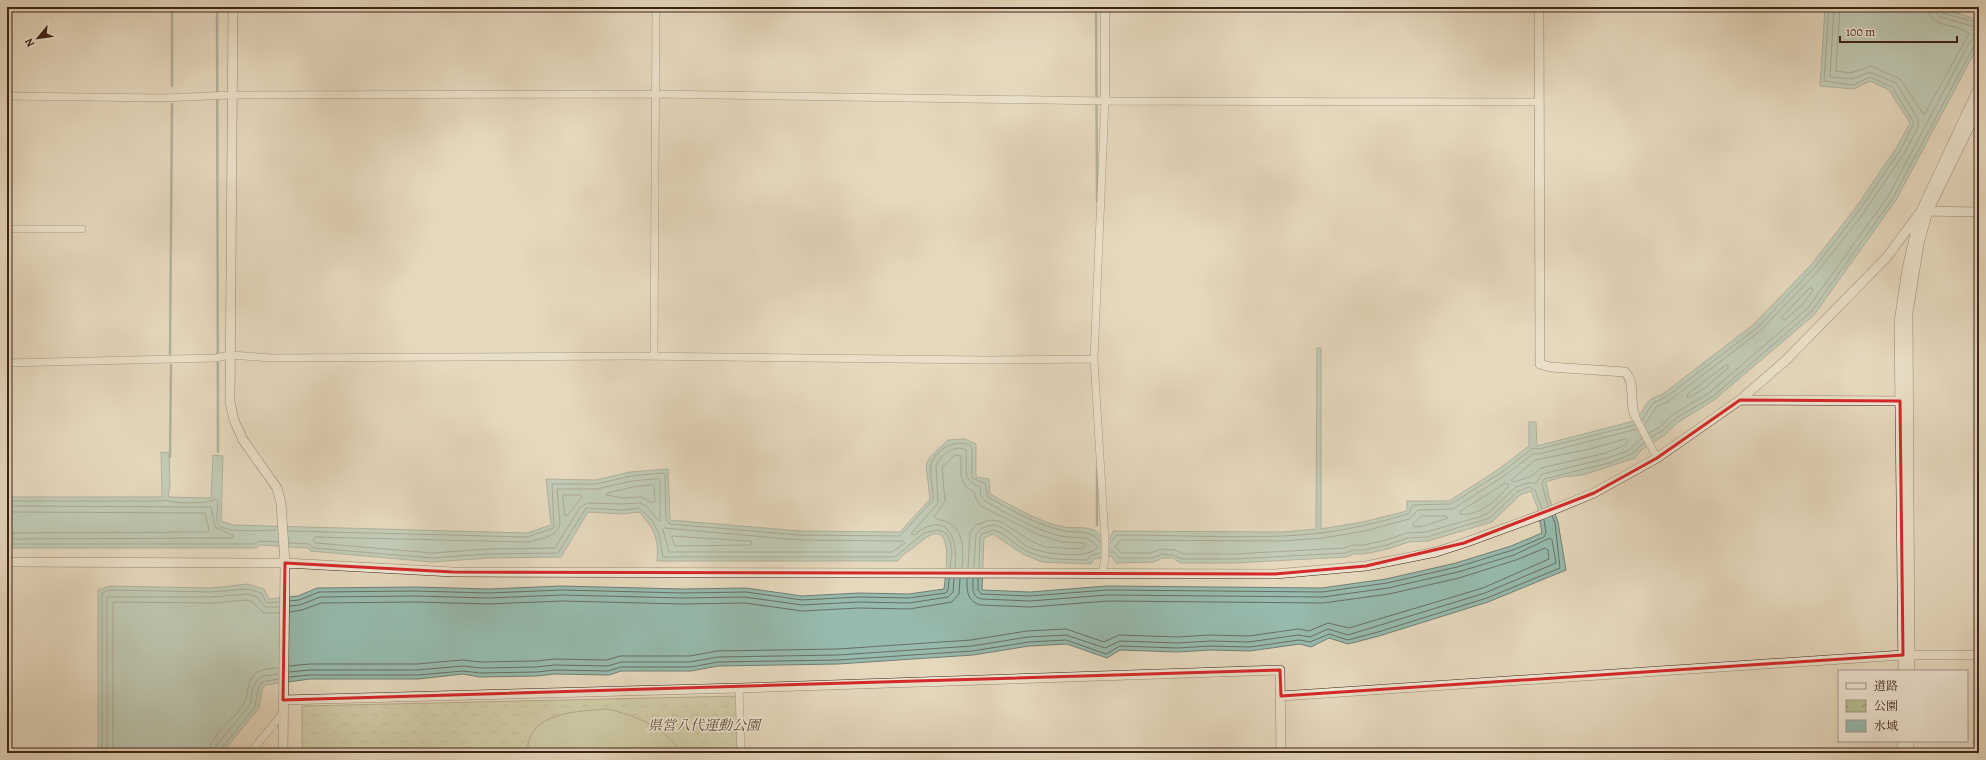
<svg xmlns="http://www.w3.org/2000/svg" width="1986" height="760" font-family="Alegreya,'Noto Serif JP',serif">
<style>
.park{fill:url(#park-crowns);stroke:#7a7054}
.pitch{fill:#b6be90;stroke:#7a7054}
.water{fill:#96baad;stroke:#737e72;fill-rule:evenodd}
.lines{fill:none;stroke-linecap:round;stroke-linejoin:round}
.shore{stroke:#6a6e63;stroke-width:1}
.stream{stroke:#737e72;stroke-width:2.5}
.street-casing{stroke:#685042;stroke-width:8}
.secondary-casing{stroke:#3e2319;stroke-width:10}
.street{stroke:#eee6d4;stroke-width:7}
.secondary{stroke:#eee6d4;stroke-width:9}
.marked{fill:none;stroke:#d62828;stroke-width:3;stroke-linejoin:round}
.labels{text-anchor:middle;dominant-baseline:central;stroke-width:3;stroke-linejoin:round;paint-order:stroke}
.park-label{font-size:14px;font-style:italic;fill:#5c4a37;stroke:#eee6d4}
</style>
<defs>
<pattern id="park-crowns" width="20" height="18" patternUnits="userSpaceOnUse"><rect width="20" height="18" fill="#b6be90"/><path d="M2 6a3 3 0 1 1 6 0M12 15a3 3 0 1 1 6 0" fill="none" stroke="#959a75"/></pattern>
</defs>
<rect width="100%" height="100%" fill="#e5d8bd"/>
<filter id="stains"><feTurbulence type="fractalNoise" baseFrequency=".005" numOctaves="4"/><feColorMatrix values="0 0 0 0 .2 0 0 0 0 .09 0 0 0 0 .02 0 0 0 .5 -.17"/></filter>
<radialGradient id="worn" r=".72"><stop offset=".6" stop-color="#630" stop-opacity="0"/><stop offset="1" stop-color="#630" stop-opacity=".3"/></radialGradient>
<!-- park -->
<path class="park" d="M738 696 737 753H302V706Z"/>
<!-- pitch -->
<path class="pitch" d="M607 709C637 716 665 727 681 753H527C528 747 528 740 531 735 543 711 585 711 607 709Z"/>
<!-- water -->
<path class="water" d="M1825 7H1938L1979 20V44L1896 200 1814 315 1714 400 1677 423 1665 435 1641 450 1635 458 1583 475 1562 477 1546 482 1549 497 1558 522 1566 570 1488 602 1379 636 1348 644 1329 638 1311 647 1300 644 1250 651 1210 650 1178 652 1120 650 1107 658 1067 644 1029 646 973 655 838 664 718 666 691 671H621L609 675 555 674 537 676 480 677 463 674 418 679H310L265 685 262 690 259 708 222 753H98V590L110 586 211 588 248 584 264 589 269 599 298 596 317 588 415 587 489 589 561 586 683 589 746 588 802 596 859 593 909 594 944 589C946 571 956 511 919 543 913 549 902 554 898 561H657C659 538 654 528 639 512L623 514 588 512 561 557 489 558 432 562 310 551 308 548 260 545 256 548H7V497H162L161 452 169 453 170 485 168 497 211 498 213 455 223 456 221 521 233 525 527 533 551 525 546 479 596 480 630 472 668 469 670 520 800 531 900 532 930 499 926 465 930 457 948 440 965 439 976 444V477L989 479 990 494C1013 506 1038 522 1064 527 1077 529 1096 524 1103 539H1110L1113 531 1283 532 1316 529 1317 348H1321V529L1363 522 1407 511V501H1449L1499 469 1529 446V422H1536L1537 446 1634 421C1643 415 1643 405 1651 399 1655 397 1660 395 1663 394L1754 324 1811 265 1854 210 1897 147 1910 123 1889 90 1870 81 1854 89 1820 86ZM1531 491 1537 506 1542 533 1511 546 1456 563 1386 579 1322 588 1107 586 1030 592 982 590 984 538 993 534 1023 554 1042 562 1091 564 1094 559 1111 556 1116 563 1154 562 1162 558H1173L1180 563H1235L1346 557 1354 554H1364L1388 549 1409 542 1428 541 1492 522 1520 495Z"/>
<g class="lines">
<!-- shore -->
<path class="shore" d="M1840 7 1836 71 1851 73 1871 66 1900 79 1924 115 1969 34C1957 22 1929 30 1928 7
M1934 7 1936 13 1940 17 1979 28
M1939 7 1942 13 1979 23
M1810 288H1812L1813 290 1803 304 1785 320H1782V317Z
M1726 365H1728V368L1705 388 1690 397H1687L1688 394Z
M1642 420 1653 403 1666 397 1757 328 1814 268 1858 212 1901 149 1913 125V121L1892 87 1870 77 1853 85 1824 81 1829 7
M1645 425 1656 407 1669 401 1760 331 1817 272 1862 215 1905 152 1918 127V119L1896 83 1870 72 1852 79 1830 77 1834 7
M1637 429 1539 454H1533L1504 476 1453 509 1418 510 1409 519 1365 531 1323 538 1283 541 1120 540 1115 547 1122 553H1151L1161 549 1175 550 1183 554H1235L1344 548 1353 545H1364L1386 540 1407 533 1426 532 1479 517 1488 513 1516 487 1528 483H1536L1542 474 1608 458 1629 450 1642 438
M1649 433 1660 427 1672 415 1709 393 1808 308 1889 195 1969 43 1974 39 1979 38
M1651 437 1662 431 1675 419 1712 397 1811 312 1893 198 1974 46 1979 43
M1626 439 1628 441 1625 445 1606 453 1541 468 1532 476 1514 482 1511 480 1535 460 1590 449Z
M658 479 660 481V521L658 520 646 506 640 503 623 504 588 503 580 507 555 548 488 549 432 553 316 543 313 540 315 537 528 542C539 539 558 537 560 524L557 489H597L632 481Z
M1506 483 1509 485C1499 499 1478 517 1460 514L1461 511Z
M652 485 654 487 655 501 653 503 641 497 623 498 606 495 607 493 633 487Z
M563 495H580L582 497 567 516 565 515Z
M7 501H161L165 500C175 504 207 504 216 499L218 501C218 507 215 519 218 524 224 534 266 530 277 530
M7 506 211 507 215 527 234 536 232 538 7 539
M1548 506 1542 484 1544 479 1609 463 1632 454 1644 443
M7 512 205 513 209 530 207 532 7 533
M1422 516H1446L1448 518 1424 526 1414 527 1413 524Z
M665 528 799 540 903 541 905 543 892 552H669L663 530Z
M288 531 527 537 551 529 554 527 552 484H596L631 476 663 473 665 475 666 520 670 524 799 535 900 536 933 500C934 489 929 477 931 466 933 450 959 436 972 447V478L985 483 988 497C1011 510 1035 524 1061 530 1075 534 1091 528 1100 542
M672 536 750 541 752 543 750 545 675 546Z
M289 543 309 544 314 548 432 558 488 554 558 553 586 508 623 510 639 508 652 520 659 534 663 557H895L924 533 938 530 946 533 950 540 952 552 950 568
M1110 543 1117 535C1172 535 1227 538 1282 536 1325 535 1367 526 1408 514L1413 505 1451 504 1502 472 1533 448 1539 449 1635 425
M7 544H254L260 541 278 542
M1110 552H1114L1119 558H1153L1162 554 1173 555 1181 559H1235L1345 553 1354 550H1364L1387 545 1408 538 1427 537 1490 518 1517 492 1529 487 1535 490 1542 509
M955 568C958 537 947 509 914 535L911 534 938 503 936 466C940 456 955 443 966 450 968 467 960 480 980 487L981 496 985 501C1008 514 1035 530 1061 536 1076 539 1088 534 1098 547 1088 560 1043 554 1028 547 1017 541 1007 527 994 525 988 525 979 529 976 534L974 568
M962 568C963 554 965 533 951 524 946 520 938 521 934 517L945 501 942 467 955 455 961 456C961 471 958 485 974 492L977 501 981 506 1039 535 1062 542 1084 543 1085 545 1082 549 1045 547 1031 541 1000 521 990 520 976 525 970 532 968 568
M979 568 980 537 982 534 993 530C1006 533 1015 546 1027 551 1046 561 1067 559 1087 560L1092 555 1100 553
M978 579V590L981 594 1030 596 1107 590 1322 592 1387 583 1457 567 1513 550 1544 537 1546 533 1544 520
M290 601 299 600 319 592 415 591 489 593 562 590 683 593 746 592 802 600 859 597 909 598 946 593 948 590 949 579
M290 606 300 605 320 597 415 596 489 598 562 595 683 598 745 597 802 605 859 602 909 603 948 597 953 592 954 579
M290 612 302 610 321 603 415 602 489 604 562 601 683 604 745 603 802 611 859 608 909 609 952 602 959 594 960 579
M289 666 310 664H417L462 660 481 662 536 661 555 659 607 660 620 656H690L717 651 838 649 971 640 1027 631 1066 629 1104 642 1119 635 1178 637 1210 635 1249 636 1298 629 1309 631 1328 623 1349 628 1483 588 1549 559 1548 550 1545 548 1516 560 1459 578 1389 594 1323 603 1108 601 1030 607 981 605C967 602 967 591 967 579
M289 672 310 670H417L463 666 481 668 536 667 555 665 608 666 621 662H690L718 657 838 655 972 646 1028 637 1066 635 1105 648 1120 641 1178 643 1210 641 1249 642 1298 635 1310 637 1328 629 1348 635 1485 593 1556 563 1552 540 1550 538 1514 555 1458 572 1388 588 1323 597 1107 595 1030 601 982 599C971 597 973 588 973 579
M289 677 310 675H418L463 671 480 673 537 672 555 670 608 671 621 667H691L718 662 838 660 972 651 1029 642 1066 640 1106 654 1120 646 1178 648 1210 646 1250 647 1299 640 1310 642 1329 634 1348 640 1378 632 1487 598 1560 568 1555 523 1552 516
M102 753V593L110 590 211 592 248 589 261 593 267 603 279 602
M107 753V597H211L247 594 257 597 265 607H279
M113 753V602L211 603 246 600 253 602 263 613H279
M209 753C209 736 236 718 244 703 249 693 246 683 255 674 261 668 271 669 278 668
M215 753 216 746 250 705 253 687 258 679 263 676 278 674
M220 753 221 749 255 707 258 689 262 682 278 679"/>
<!-- stream -->
<path class="stream" d="M172 7V86
M217 7 218 452
M1096 7 1097 201
M170 354 172 104
M170 457 171 365
M1097 525V468"/>
<!-- street casing -->
<g class="street-casing">
<path id="street" d="M7 96 163 98 232 95 655 94 1105 101 1539 102
M7 229H82
M654 356 656 7
M7 363 215 358 231 355 271 358 633 356 986 360 1094 359
M1635 416 1657 458
M1102 573 1105 558V540L1094 359 1105 101
M739 688 741 753
M250 753 283 713"/>
</g>
<!-- secondary casing -->
<g class="secondary-casing">
<path id="secondary" d="M233 7 230 402 234 420 243 440 277 488 281 503 285 563 283 753
M1539 7 1540 364 1550 367 1625 372C1636 382 1629 403 1635 416
M1105 101V7
M1924 211 1979 212
M1740 400 1900 401
M7 562 285 563 453 572 1275 574 1366 566 1436 552 1464 543 1541 515 1594 493 1657 458 1740 400 1786 360 1887 257 1921 211 1979 87
M1903 671 1899 322 1907 269 1919 216
M1910 671 1908 313 1919 244 1928 211 1979 107
M1281 696 1903 655H1979
M283 700 739 688 1280 670 1281 753
M1902 753V741
M1909 753V741"/>
</g>
<!-- street -->
<use href="#street" class="street"/>
<!-- secondary -->
<use href="#secondary" class="secondary"/>
</g>
<!-- marked area -->
<path d="M0 0H1986V760H0ZM1740 400 1900 401 1903 655 1281 696 1280 670 283 700 285 563 453 572 1275 574 1366 566 1464 543 1594 493 1657 458Z" fill="#e5d8bd" fill-opacity=".55" fill-rule="evenodd"/>
<path class="marked" d="M1740 400 1900 401 1903 655 1281 696 1280 670 283 700 285 563 453 572 1275 574 1366 566 1464 543 1594 493 1657 458Z"/>
<g class="labels">
<!-- park labels -->
<g class="park-label">
<text x="704" y="725">県営八代運動公園</text>
</g>
</g>
<!-- margin -->
<rect width="1986" height="760" fill="none" stroke="#e5d8bd" stroke-width="24"/>
<rect x="8" y="8" width="1970" height="744" fill="none" stroke="#3e2319" stroke-width="2"/>
<rect x="12" y="12" width="1962" height="736" fill="none" stroke="#3e2319"/>
<!-- legend -->
<rect x="1838" y="670" width="130" height="72" fill="#eee6d4" stroke="#a89889"/>
<rect x="1846" y="683" width="20" height="6" fill="#eee6d4" stroke="#a89889"/>
<text x="1874" y="690" font-size="12" fill="#3e2319">道路</text>
<rect x="1846" y="700" width="20" height="12" fill="url(#park-crowns)" stroke="#a89889"/>
<text x="1874" y="710" font-size="12" fill="#3e2319">公園</text>
<rect x="1846" y="720" width="20" height="12" fill="#96baad" stroke="#a89889"/>
<text x="1874" y="730" font-size="12" fill="#3e2319">水域</text>
<!-- north arrow -->
<g transform="translate(38 38) rotate(241)" stroke="#eee6d4" stroke-width="3" paint-order="stroke">
<path d="M0-3L7 15L0 10L-7 15Z" fill="#3e2319"/>
<text y="-6" font-size="11" font-weight="bold" text-anchor="middle" fill="#3e2319">N</text>
</g>
<!-- scale -->
<path d="M1840 36v6h117v-6" fill="none" stroke="#3e2319" stroke-width="2"/>
<text x="1846" y="36" font-size="12" fill="#3e2319" stroke="#eee6d4" stroke-width="3" paint-order="stroke">100 m</text>
<rect width="100%" height="100%" filter="url(#stains)"/>
<rect width="100%" height="100%" fill="url(#worn)"/>
</svg>
